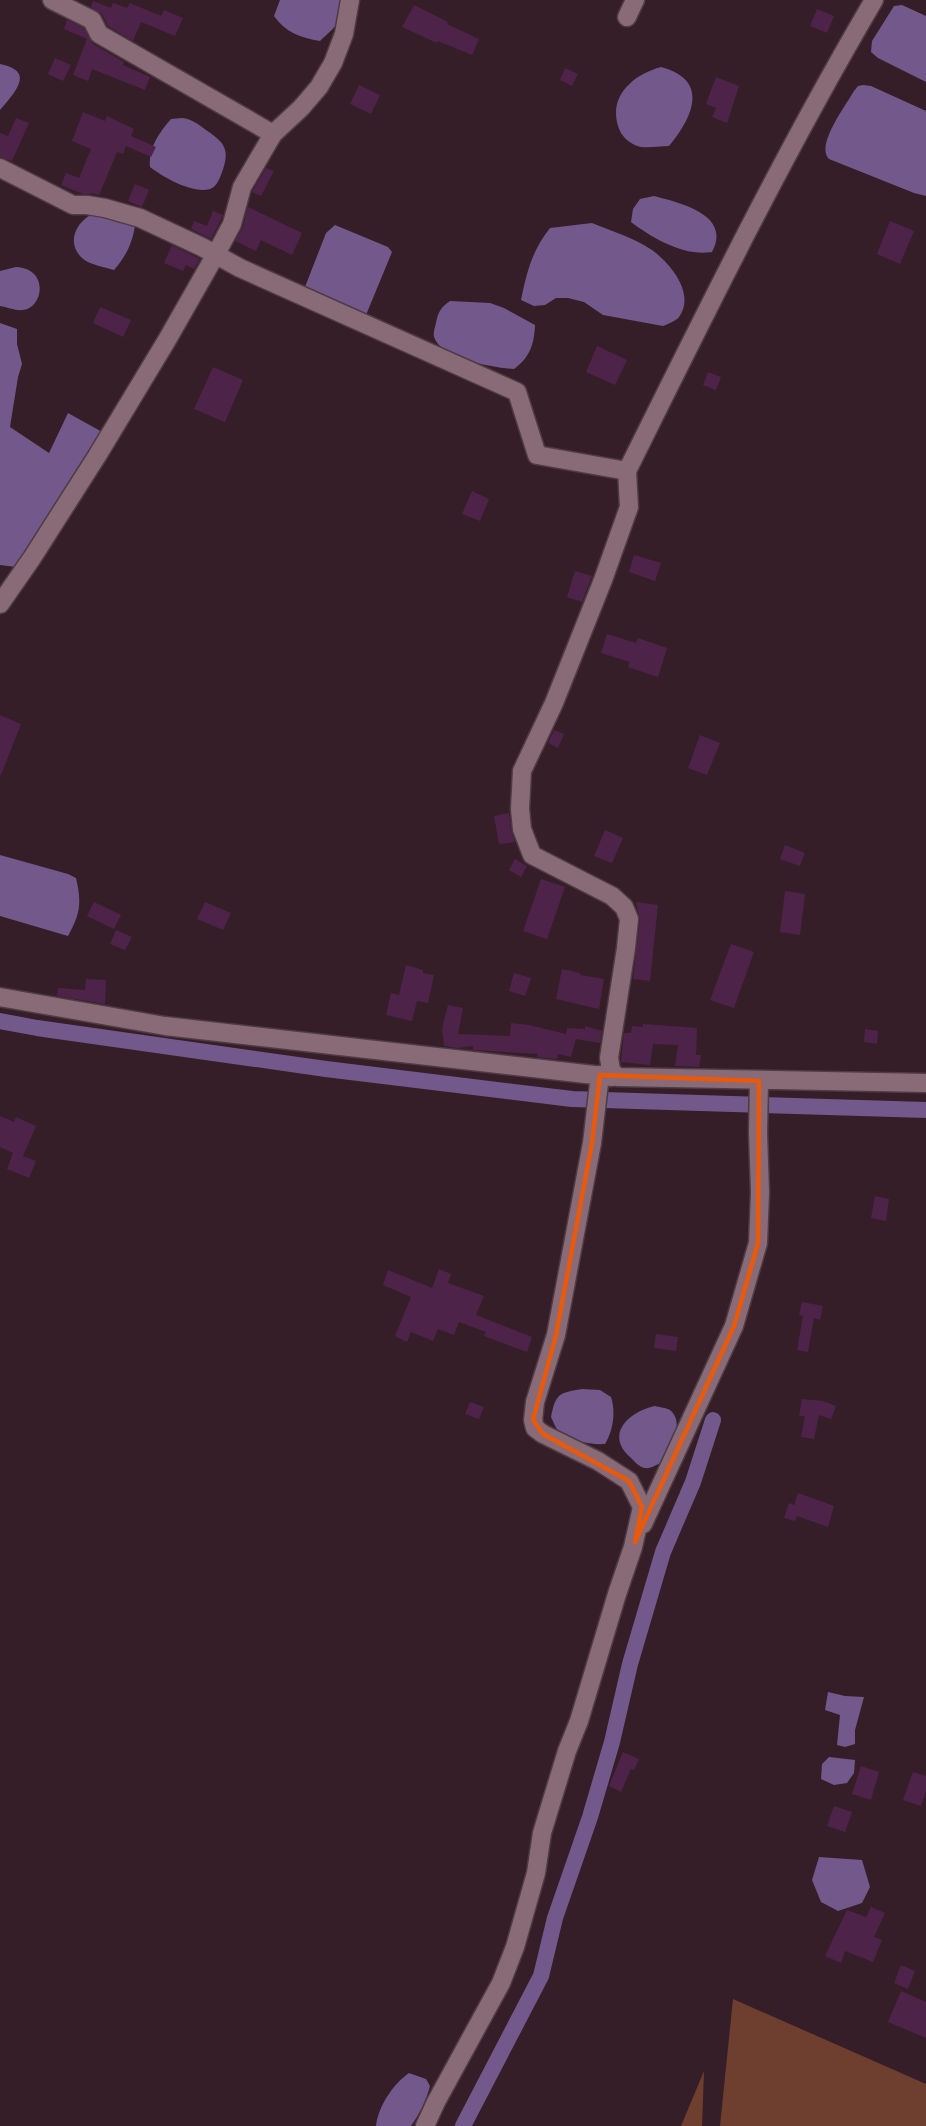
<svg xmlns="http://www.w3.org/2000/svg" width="926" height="2126" font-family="'Titillium Web',sans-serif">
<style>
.green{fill:#6e3f2f}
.water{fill:#73588b}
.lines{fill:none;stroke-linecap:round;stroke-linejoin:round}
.canal{stroke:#73588b;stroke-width:16}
.building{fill:#4e234a}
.minor-casing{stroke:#4f3b43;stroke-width:21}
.minor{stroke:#886b76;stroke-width:18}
.marked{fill:none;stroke:#e8590c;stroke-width:4.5;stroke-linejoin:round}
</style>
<rect width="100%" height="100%" fill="#351e28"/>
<!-- green -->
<path class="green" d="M733 1999 926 2084V2126H720Z
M704 2071 702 2126H681Z"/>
<!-- water -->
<path class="water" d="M280 0H340C342 24 337 25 320 41 301 38 285 32 274 16Z
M902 5 926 16V82L878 58 871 52 872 41 894 6Z
M0 64C36 71 15 92 0 110Z
M661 67C710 80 693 117 669 146 660 146 650 148 641 147 633 146 623 138 620 131 606 99 631 75 661 67Z
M863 85 871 86 926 111V196L914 193 829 159C815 146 846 105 854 91L858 86Z
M182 118C192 119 198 124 206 130 227 144 230 151 221 175 219 180 216 187 210 189 192 194 163 177 150 167 148 148 159 133 171 119Z
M654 196C681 203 732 215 712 252 685 257 652 238 631 222L633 209 640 199Z
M95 213 112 216 135 226C132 244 126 256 114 270 104 267 90 265 82 258 65 242 77 220 95 213Z
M592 223C612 231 634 238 652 250 670 263 696 294 679 317 676 321 668 324 663 326L603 315 584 302 568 298H556L545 305 534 306 521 300C527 271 532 251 550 228Z
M335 225 388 247 392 252 366 315 305 287 326 233Z
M16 267C50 269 43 308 23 310 16 311 7 307 0 306V271Z
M450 301 490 303 504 308 535 325C534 345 530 357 514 369 495 368 441 359 434 337 433 333 435 327 436 323 438 312 441 307 450 301Z
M0 323 17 329V344L22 364 18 377 10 427 49 453 68 413 104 433 16 567 0 565Z
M0 855 68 874 76 878C82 903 80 914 68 936L0 916Z
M582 1389 600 1390 611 1397C616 1412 613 1431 605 1444 591 1445 568 1441 558 1430 555 1427 553 1421 551 1417 556 1393 559 1393 582 1389Z
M655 1406C659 1407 667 1408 670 1410 686 1423 669 1448 663 1462 657 1464 651 1469 645 1468 639 1467 634 1461 630 1457 604 1434 630 1411 655 1406Z
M828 1692 845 1696 864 1697 855 1730V1744L845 1747 837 1745 840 1715 825 1710Z
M829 1757 855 1760 854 1773 847 1783 834 1785 821 1779 822 1764Z
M819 1857 862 1860 870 1887 862 1903 838 1911 821 1902 812 1880Z
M409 2073 426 2079 430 2086C426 2101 420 2113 411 2126H376C378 2107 393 2084 409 2073Z"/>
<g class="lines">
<!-- canal -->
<path class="canal" d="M0 1021 37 1028 326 1069 572 1099 926 1110
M463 2126 541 1976 555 1918 590 1817 612 1742 630 1664 663 1552 693 1482 713 1420"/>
</g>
<!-- building -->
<path class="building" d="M93 1 111 8 113 3 127 8 130 3 161 16 164 10 183 18 175 36 141 22 133 41 108 26 102 14 91 7Z
M414 5 448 22 447 24 479 39 472 55 438 41 437 43 402 27Z
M817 9 834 16 827 33 810 26Z
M67 20 84 28 93 44 124 62 123 65 150 77 145 90 92 69 88 81 73 75 87 39 64 29Z
M55 58 71 65 63 81 48 74Z
M565 68 578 74 572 86 560 80Z
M716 77 739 86 727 123 712 117 716 108 706 104Z
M359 85 380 95 371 114 350 104Z
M83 112 105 121 107 116 134 129 131 136 156 147 151 157 126 146 123 154 117 152 99 195 92 193 91 194H83L61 185 66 173 79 178 91 149 72 141Z
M16 118 29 123 12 161 0 157V133L8 136Z
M266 168 274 171 261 196 252 192Z
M135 184 149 190 142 207 128 201Z
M248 207 302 233 292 255 261 240 256 251 235 241 243 227Z
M213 211 223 215 211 239 191 229 194 221 207 226Z
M890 221 914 231 900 264 877 254Z
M172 245 200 259 194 269 186 265 183 271 164 263Z
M100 307 131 320 123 337 93 323Z
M597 346 627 360 615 385 586 372Z
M213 367 243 380 225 422 194 409Z
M708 372 721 377 716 390 703 385Z
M472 491 489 499 480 521 462 514Z
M634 555 661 563 655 581 629 572Z
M575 571 592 576 582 602 567 597Z
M607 634 636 643 638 638 667 648 658 677 628 667 630 662 601 653Z
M0 715 21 724 1 775 0 774Z
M554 730 564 734 558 748 548 743Z
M700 735 720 743 707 775 688 768Z
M509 813 511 830 515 842 499 844 494 816Z
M605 830 623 838 612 863 594 856Z
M785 845 805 853 800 866 780 859Z
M515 859 527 866 521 877 509 870Z
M541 879 565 887 547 939 523 931Z
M785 891 805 894 800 935 780 932Z
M94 902 121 915 114 929 87 916Z
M205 902 231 913 223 930 197 919Z
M636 902 658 905 650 981 633 979 640 920Z
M116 930 132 937 125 950 110 944Z
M731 944 754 952 734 1008 710 1000Z
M406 965 423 970V973L434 975 428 1003 417 1001 412 1021 386 1015 391 993 399 995Z
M562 969 580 973V975L604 979 599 1009 556 999Z
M514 973 531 978 525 996 509 991Z
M86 979 106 980 105 1004 57 996 58 988 85 990Z
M448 1005 463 1008 458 1034 510 1036 511 1023 529 1025 566 1034 567 1028 585 1029V1026L602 1031 600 1043 576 1039 571 1057 558 1054 557 1059 537 1057 538 1054 473 1050V1046L457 1048 444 1046 442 1029Z
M643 1024 697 1028 696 1055H701L699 1067 675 1066 678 1045 653 1044 650 1065 621 1062 624 1033H631L632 1026 643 1027Z
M865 1029 878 1031 877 1044 864 1042Z
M0 1116 14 1122 16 1117 36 1126 23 1156 36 1161 29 1178 7 1169 13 1153 0 1147Z
M875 1196 889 1199 886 1221 871 1218Z
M439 1269 451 1274 448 1283 484 1296 476 1315 532 1337 527 1352 484 1336 486 1332 459 1322 454 1335 438 1329 433 1341 411 1332 407 1342 395 1336 411 1297 383 1285 388 1270 432 1288Z
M802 1302 823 1306 820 1320 814 1318 808 1352 797 1350 803 1316 799 1315Z
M656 1334 678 1337 676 1351 654 1348Z
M802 1399 823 1401 836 1406 831 1419 819 1415 814 1439 801 1437 805 1416H799Z
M470 1402 484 1407 479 1419 465 1414Z
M798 1493 834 1506 828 1527 797 1516 795 1521 784 1518 789 1503 794 1505Z
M623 1752 639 1759 634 1770 631 1769 621 1792 609 1786Z
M861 1766 879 1772 871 1800 852 1794Z
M913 1772 926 1776V1791L921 1806 903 1800Z
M834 1806 852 1812 845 1832 827 1826Z
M871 1907 885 1913 874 1937 882 1940 873 1962 845 1951 841 1963 825 1956 847 1910 866 1917Z
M901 1965 915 1971 908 1989 894 1983Z
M901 1991 926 2002V2038L888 2022Z"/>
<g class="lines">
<!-- minor casing -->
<g class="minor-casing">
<path id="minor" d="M52 0 92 20 99 34 273 134
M874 0C784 153 706 312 627 471L629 507 603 580 554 703 522 771 520 809 522 829 532 855 612 896 624 907 629 919 626 948 609 1058 611 1070 617 1077 926 1083
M627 17 635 0
M0 168 73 205H87L105 208 140 218 202 247 240 268 517 392 537 455 627 471
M0 604 32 558 97 456 167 340 216 254 232 224 242 187 273 134 301 108 319 87 333 63 344 34 350 0
M0 997 165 1026 612 1077
M643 1524 734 1326 758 1243 760 1192 758 1133 759 1081
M425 2126 436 2102 501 1983 515 1947 536 1873 542 1833 567 1751 579 1721 617 1594 633 1547 642 1507 629 1481 598 1461 543 1434 535 1428 533 1420 535 1402 556 1335 592 1143 600 1075"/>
</g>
<!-- minor -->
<use href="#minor" class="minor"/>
</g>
<!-- marked area -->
<path class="marked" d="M600 1075 759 1081 758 1243 734 1326 635 1542 642 1507 629 1481 543 1434 533 1420 556 1335 592 1143Z"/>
</svg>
